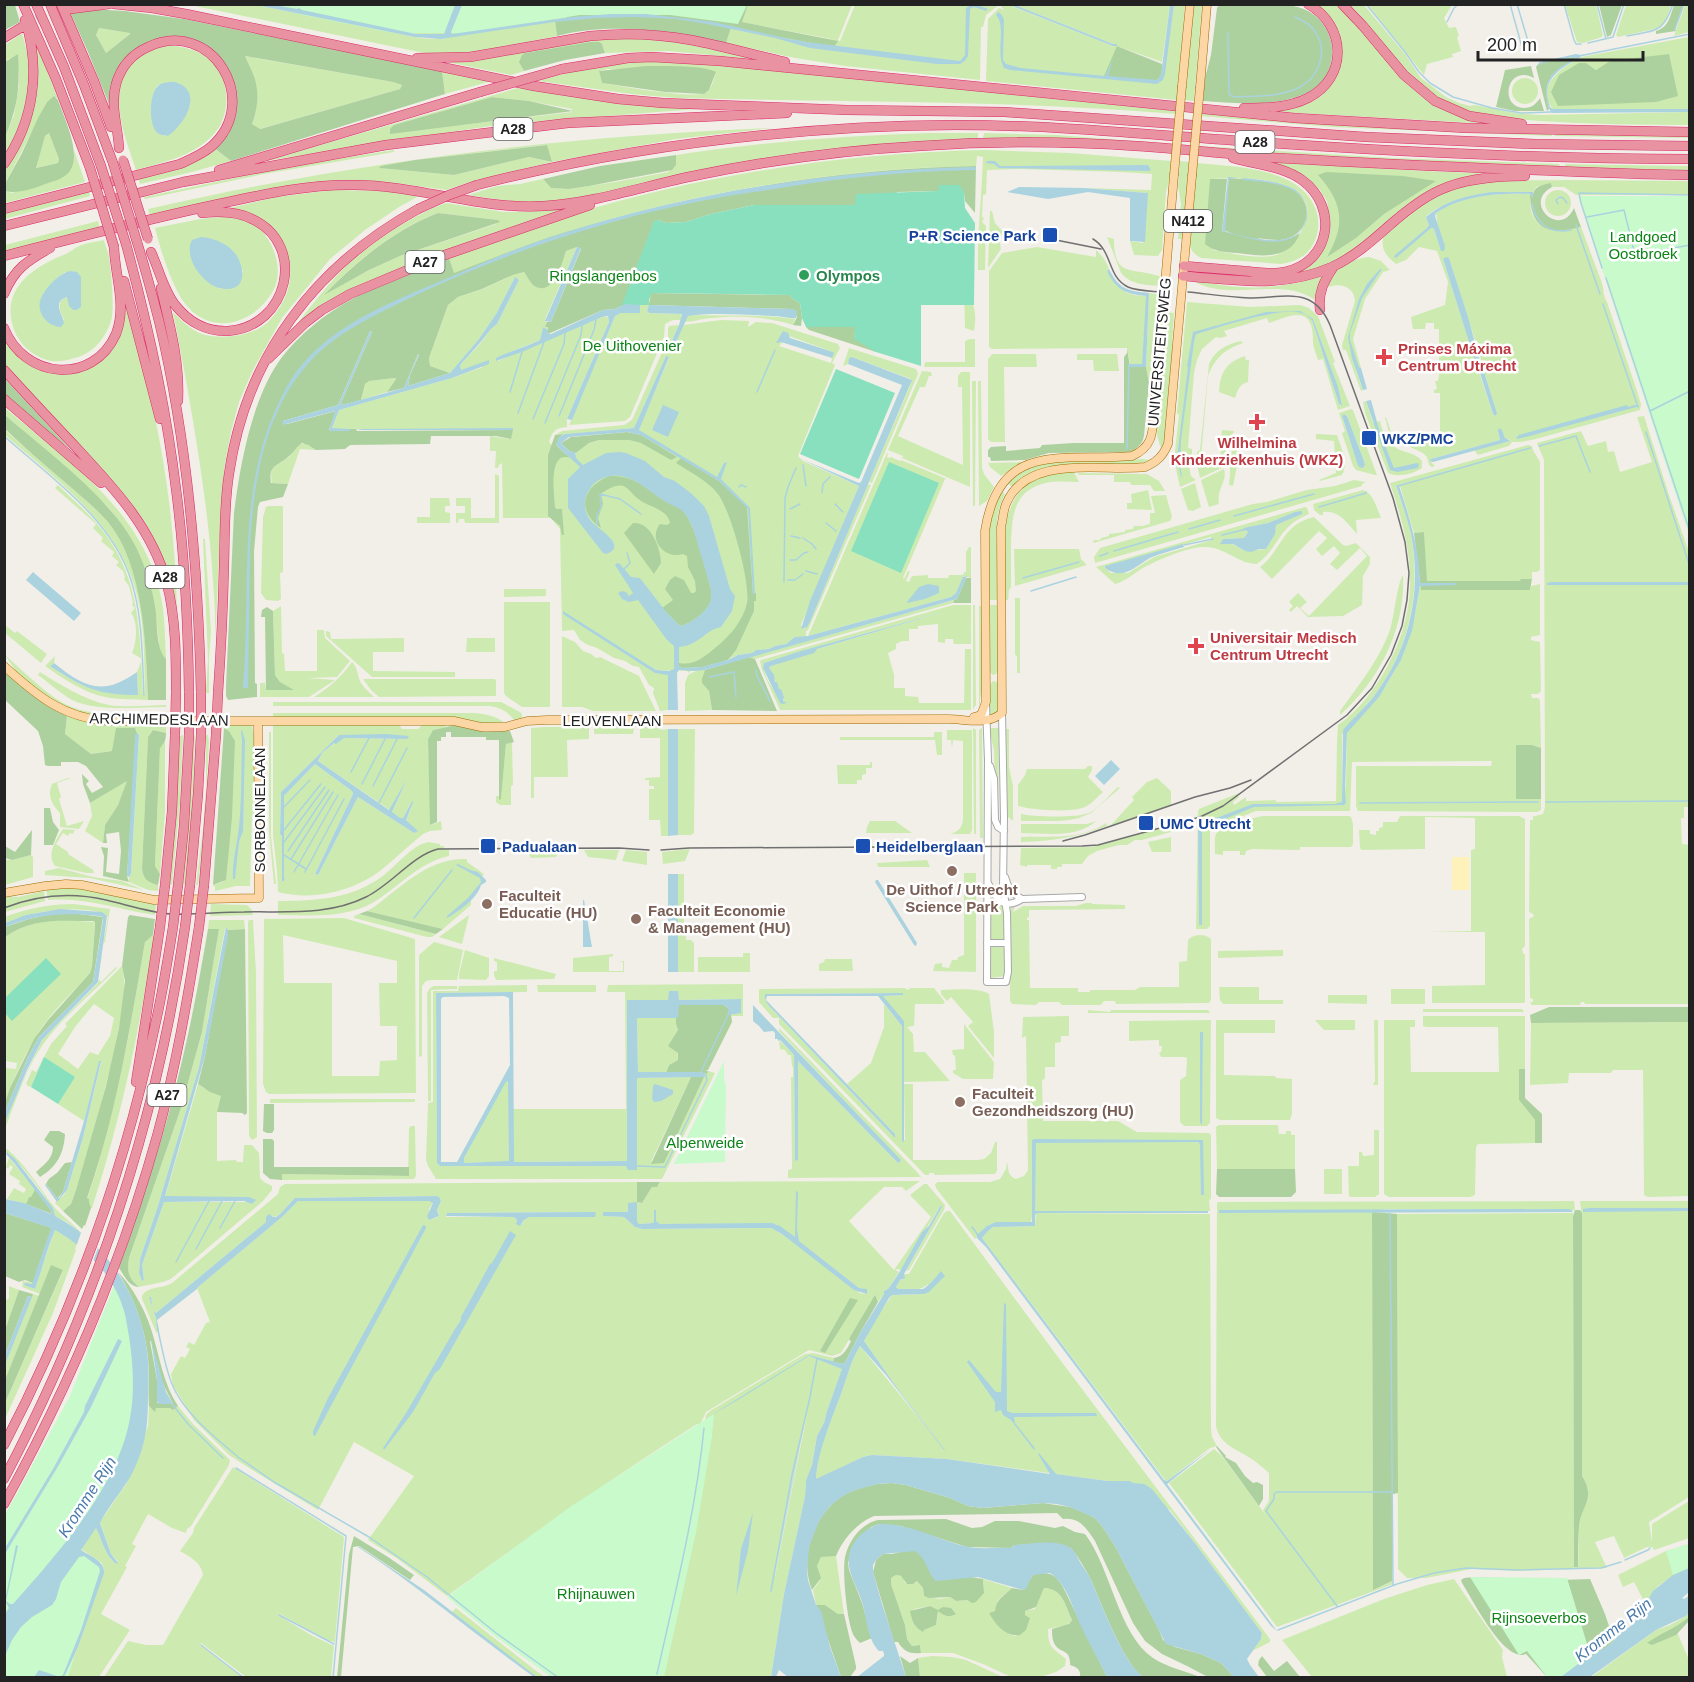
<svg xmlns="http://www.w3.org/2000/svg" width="1694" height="1682" font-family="Helvetica,sans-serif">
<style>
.grass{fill:#cdebb0;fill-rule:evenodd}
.forest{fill:#add19e;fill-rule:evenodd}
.wetland{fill:#c6e0d4}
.sand{fill:#fff1ba}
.park{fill:#c8facc}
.pitch{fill:#88e0be}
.water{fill:#aad3df;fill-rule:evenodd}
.pier{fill:#f2efe9}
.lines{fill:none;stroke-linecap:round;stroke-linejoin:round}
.stream{stroke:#aad3df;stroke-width:1.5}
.highway-tunnel{stroke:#c8c6c1;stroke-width:9;stroke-dasharray:9 4.5;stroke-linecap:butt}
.minor-casing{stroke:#a9a9a9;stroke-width:8}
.major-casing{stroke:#a06b00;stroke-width:9}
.highway-casing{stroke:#dc2a67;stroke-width:10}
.minor{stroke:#fff;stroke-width:6}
.major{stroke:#fcd6a4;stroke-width:8}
.highway{stroke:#e892a2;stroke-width:9}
.tram{stroke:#707070;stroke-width:1.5}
.major-bridge-casing{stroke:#a06b00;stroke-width:9;stroke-linecap:butt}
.highway-bridge-casing{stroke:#dc2a67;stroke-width:10;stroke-linecap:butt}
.major-bridge{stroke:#fcd6a4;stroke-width:8}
.highway-bridge{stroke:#e892a2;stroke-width:9}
.transit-dot{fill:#1a4fb4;stroke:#fff;stroke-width:2}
.leisure-dot{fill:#2e9e5b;stroke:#fff;stroke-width:2}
.health-dot{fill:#e0444e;stroke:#fff;stroke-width:2}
.education-dot{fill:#8d6e63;stroke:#fff;stroke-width:2}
.labels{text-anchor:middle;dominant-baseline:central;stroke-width:5;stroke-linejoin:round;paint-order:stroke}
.shield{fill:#fff;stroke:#646464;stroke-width:1.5}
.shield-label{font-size:14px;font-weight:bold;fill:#222}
.transit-label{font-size:15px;font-weight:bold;fill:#164399;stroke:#fff;text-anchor:start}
.park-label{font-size:15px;fill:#0c8416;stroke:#fff}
.leisure-label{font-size:15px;font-weight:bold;fill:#27864d;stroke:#fff;text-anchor:start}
.health-label{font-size:15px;font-weight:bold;fill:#be3a42;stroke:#fff;text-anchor:start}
.street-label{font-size:15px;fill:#222;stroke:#fff}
.education-label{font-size:15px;font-weight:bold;fill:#785e54;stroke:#fff;text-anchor:start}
.water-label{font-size:16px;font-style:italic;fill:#4a7aab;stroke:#fff}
</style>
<rect width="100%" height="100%" fill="#f2efe9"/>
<!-- grass -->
<path class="grass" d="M190 5H256L421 38 434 39 435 35 416 34 382 27 451 18 444 34 435 35V39L448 38 451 32 568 13 565 20 555 21 557 36 473 53 429 54Z
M748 5H852L838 40 840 41 855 5H999L986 15 983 27H981L980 80 845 66 795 58 726 43 731 28 837 40 741 22Z
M1003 5H1009L1113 46 1117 44H1113L1015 5H1170L1162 62 1117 46 1154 81 1166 63 1174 5H1185L1177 100 986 81 988 19 999 8 1005 10 1001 7Z
M1192 5H1202L1194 101 1185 100Z
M1317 5H1337L1345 10 1412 86 1492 124 1259 111C1278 111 1296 110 1313 101 1350 80 1350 28 1317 5Z
M1350 5H1364L1405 54 1421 78 1446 97 1459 103 1470 106 1475 105 1515 113 1539 115 1689 112V125C1639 125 1589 124 1539 121 1518 119 1495 119 1475 114 1459 109 1443 102 1430 92 1398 69 1378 32 1350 5Z
M1368 5H1452L1444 18 1449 28 1456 27 1459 36 1457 37 1461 51 1452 54 1453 57 1427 64 1424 75Z
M1565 5H1596L1603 35 1602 37 1583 43 1577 42Z
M1626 5H1671L1666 21 1659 28 1618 37 1616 35Z
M1685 5H1689V32L1674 36Z
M99 28 131 33 106 53 96 35Z
M22 33C24 40 26 48 28 56 33 89 21 127 5 156V137L14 115 19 86V73L10 58 5 62V45Z
M1689 37V109H1553C1535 89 1560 67 1579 59L1581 57ZM1610 61 1553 99 1586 63 1596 70Z
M595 38 669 39 765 60 668 51 605 53 602 44 590 42 525 53C518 60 520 63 524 71L511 75 442 61Z
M34 45H37L58 99 54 97 47 102 5 184V169L24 135Z
M167 45C180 46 196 49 207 57 231 75 233 116 212 136 192 157 163 162 136 170 124 133 100 80 145 53 151 49 160 48 167 45ZM170 82C184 82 192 93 190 106L168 136 159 134C152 118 147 100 158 85Z
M244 56 393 82 402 85 400 89 259 129 252 124C262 98 257 80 244 56Z
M640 61H664L735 66 1176 111V114C1010 100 844 102 677 98L631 94 539 81C574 70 604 64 640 61ZM608 69 716 72C714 78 712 90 705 93 692 99 620 86 602 83L599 71Z
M442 71 492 81 445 94Z
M1512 91a13 13 0 1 1 26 0a13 13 0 1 1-26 0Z
M521 87 696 109 497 125 265 161ZM492 97 529 101 572 109V112L390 133 394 125Z
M1201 113 1376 125 1551 133 1552 136 1333 127 1201 116Z
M773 128 676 139 552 162 470 182 446 190 403 184 358 181 150 216 148 209C353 162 562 136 773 128ZM546 145 551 162 529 157 454 175 380 168 415 160Z
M49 132 59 159 58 163 35 168 45 136Z
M929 133H978V138H983L984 133 1057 135 1173 144V146L1066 141 793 156 581 199 529 203 501 200 468 195 497 186 520 184 543 179 551 188 569 189 615 182 668 172 676 165V155C760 142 843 136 929 133Z
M1554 133 1689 135 1690 138 1555 136Z
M1199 146 1393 158 1559 164 1561 169 1391 162 1198 148Z
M213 147 231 161 192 172 140 184 138 176Z
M74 150 85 182 5 203V191L12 193 74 160Z
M394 150V152L264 174 145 199 144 197 287 167Z
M983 150 1070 153 1172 161 1170 178 1166 192 1162 250 1158 256 1134 255 1130 241 1143 243 1147 193 1084 188 1151 190 1152 174 1121 172 1020 169 987 170 986 194 983 195 982 217 984 218 982 222 986 226 985 270H978C977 232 982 195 983 157L977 156 976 166C845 168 713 189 586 226 541 238 497 257 453 274L449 258C490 244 532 227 574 214 706 174 845 153 983 150Z
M1180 161 1189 162 1183 239H1178L1181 204 1178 186Z
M1262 161 1425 171 1499 174 1455 181 1353 252 1319 269 1270 280 1220 275 1270 278 1324 248 1329 236 1330 227 1328 208 1327 201 1319 189 1307 178 1297 171Z
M1197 163C1235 167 1301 167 1316 210 1319 219 1319 229 1316 238 1310 255 1298 261 1281 264L1201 258C1193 254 1190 249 1189 241ZM1238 178C1240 179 1243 179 1245 179 1258 178 1283 183 1294 190 1313 202 1309 218 1300 234 1293 245 1287 253 1272 256 1255 259 1230 253 1213 250L1210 179Z
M1565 164 1689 166V171L1566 169Z
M1564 180 1689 181V195H1576L1564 187H1552L1551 183 1536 187 1533 192C1496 192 1457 192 1426 216L1429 226 1424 234 1430 228 1434 229 1441 250 1436 213C1465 194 1497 193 1530 194 1531 200 1530 208 1532 214 1540 235 1564 231 1581 227 1588 246 1595 264 1602 283 1604 290 1603 296 1607 302L1636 388 1641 404 1640 410 1536 439 1521 442H1512L1509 446 1478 455 1474 450 1510 441V440L1505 438 1502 430 1498 431 1500 440 1431 459V462L1435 466 1432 467 1429 465 1427 457 1423 453 1393 439 1389 433 1385 418 1386 417 1391 432H1406L1407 437 1414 444 1440 435V393H1434V390L1437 389 1435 381H1438L1439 376V329H1434V323H1426L1425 329H1413L1411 317 1445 305 1448 282 1437 251 1419 247 1406 260 1396 264C1386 256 1381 250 1383 236 1400 223 1416 207 1435 197 1473 176 1522 181 1564 180ZM1449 258 1481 359 1480 361 1475 360 1443 259ZM1480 370H1482L1484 372 1497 413 1496 416 1493 414 1479 372Z
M88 188 90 196 5 219V210Z
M333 190 386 191 419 196 399 207 365 230 330 259 282 318 253 370 239 402 231 432 225 464 221 512 215 646C216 612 213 578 210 544 202 466 188 389 173 312 181 320 191 330 202 334 222 340 253 336 268 322 286 305 296 277 287 254 285 248 280 239 275 234 272 232 267 230 263 228 251 221 238 215 226 209L276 197Z
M1545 203a13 13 0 1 1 26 0a13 13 0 1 1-26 0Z
M446 203 504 212 539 211 568 209 488 235 374 280 291 332C307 311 323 290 341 271 366 246 413 214 446 203ZM438 213 498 220 496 224 400 256 369 270 326 293C355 262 398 227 438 213Z
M990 211H992L995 223 1005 234 999 238 1001 249 988 268Z
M230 216C235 218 242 218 247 220 271 231 286 268 273 291 253 326 208 337 183 301 170 281 161 251 155 228L200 219ZM221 242C233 251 239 259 243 272L221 289 210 283 199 272Z
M98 221 100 228 5 252V245Z
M1107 237 1114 239C1114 278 1131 267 1159 276L1162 282 1161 286C1146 285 1131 285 1121 273Z
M104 240C105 245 108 251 109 257 111 271 115 309 111 321 106 337 94 352 78 357 69 360 57 363 47 360 31 355 20 345 14 330 0 291 30 269 61 256 67 254 72 250 77 247 85 243 95 242 104 240ZM65 272 81 307 77 310 67 297C55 301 60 312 64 320L45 319 40 307C46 291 51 282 65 272Z
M577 247 546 317 545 321 547 322 546 326 548 327V330L543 327 540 340 496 358 498 361 602 317H608L609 322 567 419V427C555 428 553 431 549 442L552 445 549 455 575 454 589 443 599 440H629L641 443 645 435 639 430 640 426 669 358 666 356 634 428 555 435 562 431 624 425 632 420 668 339V329L669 326 679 325 668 349 675 344 683 325 721 320 749 321 748 327 756 322 772 323 838 344 840 348 832 363 835 365 798 456 803 461 859 486 801 625 804 629 810 622 868 484 871 485 808 630 806 631V637H795L786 644 775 646 769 649 756 650 752 653 738 655 705 669 712 710 685 711V683L688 675 696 671H690L689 673 687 671C677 670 667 671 656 670L563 612 655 672 668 674V710L660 711 653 693 654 688 649 685 639 667 633 666 625 661 614 658 597 648 588 645 580 640 574 630 562 631 560 529 551 518H503L502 463 499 465 498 468H495L496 451H490V436L510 439 513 430 333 429 332 428 339 410 452 378 483 367H471L461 370 460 365 479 345 491 329 497 324 519 280 514 279 496 314 479 339 450 373 430 366 429 358 448 305 458 297 483 289 513 275 524 272 534 285 554 282 566 251ZM789 336 833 352 831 363 779 346Z
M1037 247 1096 257V250C1102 255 1106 261 1109 269L1107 271C1121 290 1122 295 1147 296L1142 364H1130L1127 348 992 349 989 347V271L1002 253Z
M1369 257 1381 261 1390 270 1383 272 1365 299 1353 339 1361 368 1356 371 1363 390 1361 391 1346 350H1343L1342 345 1355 301C1354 286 1339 282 1326 288 1330 268 1351 259 1369 257Z
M1327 273 1315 300C1281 276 1232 302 1195 282L1200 281C1242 291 1287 290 1327 273Z
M964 289C975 304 977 313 974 331L965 328Z
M122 293C133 333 145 373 154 413 168 477 176 548 177 614 171 585 164 557 150 531 137 507 116 487 98 466 68 432 36 399 5 365L4 336 23 359 72 371 110 346Z
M1149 293 1161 295 1157 340 1149 383 1146 367Z
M649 300 650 303 647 311 649 313 681 314V320H673L665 324 664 337 630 417 625 421 569 425 615 316 621 313H640V306L638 305Z
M1187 302 1250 307 1300 305 1309 308 1318 316 1335 362 1333 363 1350 406 1338 410 1323 359 1318 360C1316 354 1313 347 1313 341 1313 330 1312 315 1297 315 1289 315 1278 320 1269 323L1267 318 1224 331 1227 336 1221 338 1216 337 1202 349 1197 360 1194 373 1188 448 1192 449V456L1188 462 1191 476 1196 480 1180 487 1174 460 1179 415 1177 413ZM1313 319 1338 388 1341 407 1339 404 1312 320Z
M1166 312 1174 313 1172 346 1173 356 1165 442 1162 447 1160 446 1157 435Z
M690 315C725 316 760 314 795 319L793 325C768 317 739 315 713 318 703 318 694 322 685 322L687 316Z
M970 339H975V367H924L925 362H965V341Z
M1241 341 1243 343C1225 349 1215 358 1208 376L1201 457H1210V459L1214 460V464L1220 465 1222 430 1234 431 1226 449 1224 467 1200 478 1197 464V452L1200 450 1209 364C1215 350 1227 344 1241 341Z
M849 348 916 369 918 374 872 483 869 482 910 386 911 379 852 357 848 362V364L843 366Z
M992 354H1036L1037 367H1004L1005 442H991L988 439V359Z
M1077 354H1117L1119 371H1094L1093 360H1077Z
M1245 356 1246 360H1249L1248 382C1239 384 1238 390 1235 398L1219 392C1220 373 1226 362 1245 356Z
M922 371 931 372 932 376H929L925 387H920L898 436 963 465 962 387H958V376L961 372H970V487L902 458 903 456 888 450Z
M395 378 396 379 387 392 361 400 365 384 368 381Z
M972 381H976L975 506H973Z
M978 381H981L982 468 984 474 994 487 987 501 979 506Z
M1366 401 1373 423 1380 421C1384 437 1389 447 1406 452 1413 454 1418 456 1422 461V468C1413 474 1399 478 1388 473L1365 413 1363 402Z
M4 407C71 464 149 514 163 608 165 625 165 642 166 659L160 653 155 606 150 584 138 551 129 535 110 509 79 480 5 415Z
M1351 409 1353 410 1377 475H1375L1356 470 1353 466 1342 433 1345 431 1339 413ZM1344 414 1347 416 1364 461 1365 465 1363 468 1357 463 1342 417Z
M1644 416 1669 495 1689 552 1690 807H1684V818H1681L1682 844 1690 845 1689 1004H1585L1584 1002H1581L1580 1005H1532L1530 1002H1533V999L1530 998 1529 919 1534 916 1533 914 1529 912 1530 820H1533V817H1531L1543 814 1545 807 1544 460 1537 443 1581 431 1588 446 1606 441 1608 452 1614 451 1620 472 1652 462 1637 417Z
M4 429C23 446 41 462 60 478 76 492 94 506 108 522 145 567 146 644 148 700 134 699 119 700 105 697 84 693 62 678 45 666L55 656 54 663 50 666C83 688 99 695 138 694L137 672 142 659 132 653C137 642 138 622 131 613L135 608 132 605 133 602 129 586 124 579 125 577 123 571 116 565 119 562 112 556 114 552 102 542 101 541 103 538 93 528 96 524 55 488 58 485C73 500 90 514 103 531 141 580 140 636 143 694L145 695C144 665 145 633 139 604 124 527 60 483 5 435Z
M1316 434 1337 435C1341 448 1349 462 1342 475L1320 481 1319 480 1336 473 1334 441 1316 439Z
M1240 435 1243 438 1242 445 1236 452 1237 466 1233 486 1229 485C1232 465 1226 453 1240 435Z
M300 444H306L316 450 300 449 288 484 272 483C268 464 279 466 290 456 293 452 295 448 300 444Z
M1528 445 1532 446 1533 450 1540 462V570L1537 572H1532V579H1521L1519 581H1426L1424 532 1414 533 1400 486H1396C1401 502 1408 518 1411 534 1420 587 1412 639 1382 685 1376 694 1369 702 1362 710 1355 719 1346 725 1342 735V793L1345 790 1346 785 1347 733C1354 721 1368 710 1377 698 1403 665 1414 627 1420 586L1422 590H1530L1531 586 1540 584V635L1531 637V640L1540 642 1541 691 1538 694H1531L1532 698H1538L1540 700 1541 748 1532 745H1516V799H1541V810L1537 812 1358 811 1356 806V766H1491L1492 761 1352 762 1350 811H1256L1212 828 1210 831V926L1207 929H1196L1198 812 1199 809 1239 793 1238 795 1239 797 1233 802 1234 805 1246 797V801L1276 800V802L1336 801 1337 742 1338 725C1358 711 1374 690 1386 669 1422 602 1413 552 1390 483Z
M887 453 888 454 887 457 890 458 891 457 900 461 901 460 947 479H945L903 578 904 579 908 571H910L906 581 909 582 912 576 928 575V578H948L949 575H963L964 572H966V552L969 547H971V578L964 576 956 593 951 597 808 636Z
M1142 459 1151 460 1138 464 1051 466C1036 469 1023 476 1013 488L1008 483C1018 475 1028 467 1040 463 1070 455 1110 462 1142 459Z
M1024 462 1001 476 990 467 988 463Z
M1224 469C1228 482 1216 489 1219 504L1209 507 1201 480Z
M1069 471 1074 472 1079 482C1067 482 1054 480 1042 484 1012 493 1012 519 1011 545 1011 559 1011 573 1011 587L1009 590 1008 600H1004C1005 558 993 490 1046 475 1053 473 1062 472 1069 471Z
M1078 473 1147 474 1159 481 1165 491H1154L1150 485H1131L1130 482H1114V475H1079Z
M495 474 498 475 499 477V523H465L464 519H459L458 523H456V513H465V506H456V498H471V518H495Z
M1354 480 1366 482 1362 484V486L1095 563 1094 557 1100 548 1253 504 1267 502 1307 490 1335 486Z
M1195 483 1201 507 1193 511 1188 510 1181 489Z
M1148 490 1152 510 1127 509V503H1132L1131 494Z
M1363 490C1373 493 1377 508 1381 518L1356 520 1357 534C1347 523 1339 510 1323 512V515H1320L1314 510 1313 504Z
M1001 491 1005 494C994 515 996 537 998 560 999 573 998 587 998 600H988L989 529 991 513Z
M1166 495 1172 517 1170 521 1093 543 1094 540H1100L1101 538 1109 536V534L1125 532V530L1133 529 1134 526H1142L1150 524V513H1155L1151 496Z
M430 498H449L450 506H445V512L450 513V523H417V517H430Z
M269 506H283V572L280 573 281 599 278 601 266 600 261 593 263 517 266 507Z
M1305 507 1307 508 1309 514C1278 526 1280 547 1257 564 1238 564 1224 546 1204 547 1187 547 1158 560 1143 568 1133 574 1126 581 1115 584L1096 567ZM1302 511V514L1275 525 1276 528 1266 549 1245 551 1223 539 1244 538 1248 532 1244 528 1268 523ZM1211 537 1212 540 1154 557 1128 573H1111L1104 567Z
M1314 517 1343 545 1346 546 1356 543 1370 557V564L1363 576 1362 605 1343 616 1308 617 1297 606 1291 612 1289 610 1293 606 1289 602 1298 593 1307 602 1300 608 1309 616 1367 556 1360 548 1337 570 1330 564 1340 553 1334 546 1322 556 1316 549 1327 538 1319 531 1272 579 1260 567C1283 549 1281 525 1314 517Z
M203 539H205L211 632 209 658V693H206L208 659Z
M1014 549H1079L1081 559 1087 565 1015 586Z
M1403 575C1406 628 1379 681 1340 715V711C1359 685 1379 660 1390 630 1394 617 1397 584 1403 575Z
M504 589H546V596L504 597Z
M1015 598H1020V673H1017V656L1015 655Z
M954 600 953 603 755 659 749 657Z
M504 602H550V707H522L506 696 504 693Z
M953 605H971V644H954L953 639H945V643L938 642V624L918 626V629H909V641H902L896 644V649L888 653 894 675V688H905V696L918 697 919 703H964L965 649H971V710H780L762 670 760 661 761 660ZM947 611 817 649 771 666 769 668 779 689 781 690 784 697 783 702C775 691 762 677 764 663L848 638Z
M973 605H975L976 705 973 709Z
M989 605H998V669L996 674 993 675 989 671Z
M281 606 282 653 284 654 285 671H317V630H324L325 638 350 661 337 677 308 678 335 680 309 697H260V683H265L266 690H292L280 682 275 675 273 611Z
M979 606H982V690L980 699V705H979Z
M4 624 15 633 17 631 47 654 49 651 41 663 5 633Z
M326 631 330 632 331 639 404 638V652H373V671L455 672V677H372L326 636Z
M562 636 575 642 583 651 591 654 596 658 600 657 639 676 656 711H593L582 707H562Z
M467 638H495V652H466Z
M5 655C22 670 39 687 58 700 89 720 131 713 166 713V718H110L87 716 52 701 18 674Z
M352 662C358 668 357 673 360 681 363 687 369 692 374 697H314C330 687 341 677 352 662Z
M40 672C61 685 84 700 109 705 127 708 148 705 166 705V707C139 707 97 712 72 700 60 693 49 683 38 675Z
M363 679H494L496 680V696L379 697 371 690Z
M993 681 997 682C1000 690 1000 704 998 712L989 716V686Z
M273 702H501L520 712 522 714V718L514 720C507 711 501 708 490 706H273Z
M273 713H475C486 714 495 716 504 722L486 724 273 718Z
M67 716 91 722 128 723 130 725H139L142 723H166V733L153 730 148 737 142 868C143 880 148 881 158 885V891L148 890 129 882V877L131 874 139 735 137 733 135 728 112 751 91 754 65 734Z
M224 723 251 724C258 737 257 802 253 817H252L250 884V886H236L215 891V887L213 885 223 882 229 731 224 728Z
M273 724H399L402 729H418L423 724H444L446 727 453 724 456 725 433 730 428 739 431 825 441 821 442 830 430 831 423 834C408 846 395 859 380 871 352 892 312 901 278 892L277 871 273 835ZM339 735 407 739 344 738 334 743 322 753 318 761 390 810 407 779 392 812 400 819 403 818 411 802V808L406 820 411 825 414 833 358 797 318 875 315 874 353 794 352 791 315 764 284 796V877L285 880 282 882V836L280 834 281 792Z
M545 727H589V739L567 740 568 777H534V798H531V728Z
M594 727H634L633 734H594Z
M640 727H660L661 730 668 729V836H661L660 820H649V789H654V786H649V780H645V778L660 777V738H640Z
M973 728 976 730V834H974Z
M982 728 983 838H980L979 730Z
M989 728H999L998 821 996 818 994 750Z
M678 729H695L694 833 691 835H678Z
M1006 729H1009V767L1013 786V821L1008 817 1007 809Z
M947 730H972V830L970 834H950C958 832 962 828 963 820V741L953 740 952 748 951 740H947Z
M269 732H271V836L276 884H274L269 832Z
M934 732H942V755H937L935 740H840V737H934Z
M183 735 180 803 172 885H170L180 736Z
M193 735H195L193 799 185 885H183L190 799Z
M206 735H208L209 742 204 829 198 885H196L203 829 206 788Z
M165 741V812L160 874 155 866 160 747Z
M512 742 513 785 511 786V805H500L496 802V796H500L501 799 506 744Z
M870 762H872V768H866V774L862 775V780H857V784H838L837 765H870Z
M1088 766H1092V770L1088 777 1103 792C1097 797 1092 804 1085 807 1071 813 1032 810 1018 806V785L1025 775 1027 769H1085Z
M68 778H71L57 783 61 797 59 799 67 826 84 821 79 829 60 827V813C52 804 47 796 52 784Z
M1157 778 1171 791V805L1110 826 1134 800 1132 797 1147 782Z
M128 780 118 805 105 825 103 843 85 831 92 816 90 803Z
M1118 787 1120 788 1091 813 1079 818 1069 820 1058 821H1021V814C1033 817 1077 818 1089 813 1099 808 1109 795 1118 787Z
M1263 816H1349L1351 817 1353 824V844L1351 847H1300V850L1252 849 1246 851 1245 855H1240V851H1223V855L1215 854C1215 849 1214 839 1216 834 1220 827 1255 817 1263 816Z
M1400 816H1519L1525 819V946L1522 949 1523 953 1525 955V1002L1523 1003H1432V986L1485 985V932H1424L1471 931V850L1475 849V818L1425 817V849L1362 850 1360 848 1359 830H1370V834L1376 835V831H1379V828L1383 827V822H1397Z
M870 821H895L912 833H866L867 827Z
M1096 821C1077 839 1045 833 1021 833V824H1087Z
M1106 823 1107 826C1077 837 1053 841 1021 842V837C1050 836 1081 840 1106 823Z
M1170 826 1171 832 1142 840H1135L1127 845H1119L1097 851 1088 856 1082 864H1062V867H1057V869H1051V865H1027V867L1020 865 1021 848 1092 847Z
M63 829 75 830 73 834 70 833 68 836 63 833 56 844 68 852V854L93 870 94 873H86L55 866C46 854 56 840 63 829Z
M1171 837V852H1152L1148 842Z
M428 842 440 844V846H444V849L449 850V856C418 863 400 886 374 902 345 919 310 915 278 915V901C316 901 353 899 384 875 398 864 411 846 428 842Z
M560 849 556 857 531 858 527 850Z
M690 849 685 861 663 864 662 852Z
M584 850H619L616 860 588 857Z
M626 850 647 852V865L622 861Z
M31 855 33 857V877L5 885 4 861 6 860H12Z
M467 859V862L484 874 481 878V882L471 896V905L443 929 367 911 374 907C402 886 430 857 467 859Z
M927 860 930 867H878L877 863Z
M59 868 93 877 122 881 144 890 90 878 45 875V871Z
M964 873H976V972L933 971 935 964 942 963V967L949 968 952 960H957L958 957 964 955Z
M678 874H684V924L688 933 686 934V940H691L694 943V972H678Z
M73 887 92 890 156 904 155 915C119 910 86 897 48 900L46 889Z
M44 891 45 901 5 912V896L18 897Z
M990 895 994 901 1004 906V939H991L989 937Z
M1086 903H1092V904L1125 905V909L1029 910V917L1027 918V920H1029L1030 988H1078V992H1090V990H1135L1140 987H1179V962L1187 961 1188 940C1193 934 1205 933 1211 939V1000L1209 1003 1116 1004 1115 1001H1104L1101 1005H1062L1059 1002H1039L1036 1005 1012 1004 1010 1001V912L1012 906 1015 905 1013 912 1023 906H1076Z
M74 904 110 909 105 942 103 944 108 917C101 911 94 911 85 910 57 907 31 913 5 923V917C28 908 50 904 74 904Z
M211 904 247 905 252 910 253 915 210 916Z
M359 914 436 934 432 937H427L354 918V916Z
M469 915 462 944 439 937Z
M344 918 415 939 416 1093 269 1094 266 1092 263 1084 264 919ZM283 935 397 961V983H379L380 1026H397V1060L380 1061 379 1076H332V983H284Z
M61 920 95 922 92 966 90 973C74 991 54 1009 40 1030 26 1052 14 1077 5 1102V1068L16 1069 17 1063 5 1061V937C21 926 41 920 61 920Z
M209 920H244L245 929 228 930 226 927 225 929 199 1067 157 1209 140 1259 139 1273 142 1281 144 1280 142 1265 164 1202H249L253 1198 165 1197 198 1084 203 1088 222 1096 217 1112V1161L236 1160 237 1162H243L244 1145H252L259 1153 260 1178 264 1182 272 1186V1190L263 1201 171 1279 163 1282 139 1287C128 1278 127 1271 129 1258L181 1108 202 1032 219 929H208Z
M249 920H253L256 973 257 1137 252 1140 249 1136 248 922Z
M151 935 154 936C140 1028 121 1119 92 1208H90L87 1199 96 1172 112 1111 128 1039 145 942Z
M434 942 463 950 457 980H430L426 981 422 986V1056L419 1057V955Z
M989 947H1003L1004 949V964L1007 972 1006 976 990 978Z
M465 950 489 958V976L486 980 459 979V974Z
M1283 950V956L1218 958V951Z
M743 953H750V972H698V957H743Z
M613 954V956L609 957V971H623V962H618L624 961V972H573V958Z
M494 958 556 974 554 979 496 980 494 975V971H497V962L494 961Z
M825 959H852L853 971H819V964L824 962Z
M122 966C128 992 120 1021 115 1048 104 1096 90 1143 76 1190L71 1204 63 1211 55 1203 64 1195 67 1190 83 1138 101 1062H99L84 1121 58 1104 74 1077 45 1058 41 1064 31 1087 28 1086 26 1084 32 1070 36 1072 51 1044 67 1026 65 1024ZM94 1004 114 1018 110 1036 98 1055 90 1052 78 1069 58 1054 75 1027Z
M116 967 117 968 113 972C90 995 63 1017 44 1043 26 1068 16 1100 5 1129V1122L14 1099 42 1040 98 983 99 980 101 982Z
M743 984V1016H732L731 1013H741V999L678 1000 669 991V1000L627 1001 628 1161 513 1162V1109H626L625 992H607L608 985Z
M527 985V992L436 993 437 1163 440 1166H626L637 1170V1078L691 1077 651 1162 663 1163 704 1077 708 1071 715 1073 662 1179H436L428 1166 426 1160 428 1103 433 1102V991H458L459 986Z
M537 985H596V992H538Z
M434 986H457V989L431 990V1101H428L427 993 430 988Z
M1219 987H1259V1000H1283V1004H1223L1220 1000Z
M905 988 907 990 911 988H934L945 1002 943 1004H915L914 1026 907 1027 913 1034 914 1052H925L950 1081 904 1082V1025L883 996 903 995V993L766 994C764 1002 769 1006 774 1011L892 1135 895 1134 847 1084 871 1063 884 1027V1004L902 1026V1141L905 1140 904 1084H913V1160H977L984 1159 991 1153 995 1142H997V1171L995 1174 934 1175V1173H929V1175H925L779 1024V1018H773L759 1002V990L760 989Z
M1391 989H1425V1004H1391Z
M941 990C956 990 976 987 989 994L994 1032V1058L968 1026 973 1022 989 1040 951 997 947 1001 941 994Z
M1328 995H1367V1004L1328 1003Z
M1423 1009H1522L1524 1012H1423Z
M1088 1010 1110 1012 1111 1010H1208L1210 1013H1088Z
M1069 1016V1036H1061V1042L1055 1043V1067H1045V1078L1042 1081 1043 1121H1118L1137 1132 1209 1133 1211 1135V1199L1209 1200 1210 1211H1033L1031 1222 991 1224 975 1239 936 1188 935 1184 938 1182H990L1000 1179 1006 1169 1007 1162C1009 1169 1007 1176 1016 1179L1024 1176 1028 1170 1026 1036 1022 1038 1023 1017Z
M1423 1016H1525V1069H1519V1100L1535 1120V1143L1478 1144 1476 1147 1475 1192V1195L1470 1197H1389L1384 1194V1020H1415V1027H1410L1411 1072H1499L1498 1027H1426L1423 1026Z
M637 1018H676V1024L678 1030 677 1033 678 1060 669 1065 666 1073 638 1072Z
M1211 1020 1210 1123 1207 1126H1184L1180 1122V1080L1186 1076 1187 1058 1184 1057H1161L1159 1053 1161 1052 1162 1046H1159V1040L1129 1041V1021Z
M1216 1020H1275V1033H1224V1075L1275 1076 1276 1078 1292 1079V1114L1290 1120H1220L1216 1118Z
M1315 1020H1355V1030H1324Z
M1374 1020H1378V1085H1373L1375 1081Z
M1689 1022V1196L1648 1197 1644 1195 1643 1070H1613L1611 1073H1569L1568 1083 1530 1085 1531 1023Z
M964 1024 994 1062 993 1079H963L953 1073V1070H956L955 1056 953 1055 952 1050 964 1049Z
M779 1028 917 1172 921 1177 788 1178V1170L792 1169 791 1077H793V1067H792L791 1055H788L785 1050 780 1049 779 1040 794 1055 795 1161 798 1160V1061L898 1163 901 1161 779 1031Z
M506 1081H508L509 1082V1162L464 1163V1158Z
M270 1099H415V1102L270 1103Z
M1219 1125H1278L1279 1134H1286V1131H1291V1135H1295V1169H1217L1216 1127Z
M411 1126H415L416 1176 414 1179 282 1180V1174L408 1176 409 1128Z
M1374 1130H1379V1194L1375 1197H1351L1349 1196 1348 1166H1359V1152H1362L1363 1156 1374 1155Z
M7 1149C27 1166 39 1188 55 1208 63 1217 75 1225 82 1234L67 1222 55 1216C52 1202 17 1158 5 1151Z
M9 1158 35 1189 31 1197H29L26 1204 7 1199 14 1188 24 1193 26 1189 19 1184 20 1181 9 1174 13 1167 10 1165 8 1169 6 1167Z
M1324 1169H1342V1194H1324Z
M920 1181 906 1191 902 1187H884L849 1221 894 1270 931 1217 910 1195 924 1184H927L945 1205 944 1210 909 1270 906 1271 942 1207 941 1205 901 1270 898 1269 895 1270 899 1272 888 1289 884 1291V1294L878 1302 875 1296 841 1353 832 1356 809 1350 706 1412 700 1425 697 1424C612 1478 529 1537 447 1596L398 1559 368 1540 414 1476 354 1442 318 1510 249 1468 229 1455 194 1420 173 1385 171 1374 181 1356 185 1358 190 1349 186 1347 189 1342 194 1345 206 1323 210 1322 197 1288 282 1217 298 1201H432L433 1203 429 1209V1220L438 1217 439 1214 437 1210 441 1201 434 1196 297 1198C288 1202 284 1214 274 1217L269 1215 266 1217V1222L156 1313 153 1310 151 1297H149L156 1318 158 1333 156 1332 142 1299V1296C147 1286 162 1289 172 1283L278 1194 280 1187 285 1184 637 1182V1202L642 1203 652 1187H657L660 1182ZM637 1203V1221L639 1224 653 1223 654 1221V1210H656V1221L660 1224H776L859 1288 867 1290 866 1294 860 1293 782 1234 771 1228 642 1229 635 1227 624 1217 606 1216 603 1212H626ZM594 1212 595 1217H529L524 1220 522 1224H516L517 1220 514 1217H446L447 1213Z
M1574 1201 1575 1210 1384 1209 1372 1214 1373 1590 1392 1581 1393 1584 1277 1627 1169 1483 1214 1449 1222 1456 1265 1514 1263 1510 1269 1501V1473C1263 1468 1257 1462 1250 1458 1235 1448 1220 1445 1216 1426L1217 1204 1218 1202Z
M1580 1201H1689V1497L1649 1522 1652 1542V1524L1689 1501V1538L1654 1550 1652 1547H1647L1624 1558 1614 1536 1595 1542 1607 1568 1518 1571 1472 1569 1426 1578H1407L1398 1569 1397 1214 1573 1213 1574 1566 1578 1567C1579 1554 1578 1540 1579 1527 1580 1507 1597 1498 1582 1476V1217Z
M947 1211H950L1058 1357 1270 1639V1642L1252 1651 1261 1639 1262 1633 1170 1510 1108 1481 947 1459 872 1455 863 1457 816 1480C816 1456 832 1417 841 1394 847 1378 851 1360 860 1346L945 1450 900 1392 864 1341 877 1317 892 1295 924 1294 928 1284C920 1292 908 1289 898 1289L896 1287 900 1280H902L904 1274H909L944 1213Z
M1036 1213 1210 1214 1211 1429 1212 1437 1217 1446 1210 1448 1167 1481 1165 1480 982 1238 988 1231 993 1227 1035 1226Z
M55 1229 77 1244 75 1249 76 1250 53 1313 5 1419V1403L63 1271 51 1266 40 1294 22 1287 23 1281 33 1283 31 1285H25L35 1289Z
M9 1286 19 1290 5 1330V1301L9 1298Z
M33 1294 39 1296 5 1380V1365Z
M813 1353 834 1358 833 1362 809 1355 788 1368 809 1356 841 1368 842 1370 827 1411 824 1423 817 1436 812 1465 806 1480 805 1496 784 1594 771 1677 660 1678 706 1415 710 1411 796 1359 805 1354ZM808 1409 775 1576H774L791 1477Z
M149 1406 155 1411 156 1408H171L173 1410 178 1406 193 1424 230 1460 229 1465 191 1526 187 1529 186 1533 172 1528 148 1514 132 1544 136 1546 125 1566 127 1567 101 1614 130 1630 99 1677 64 1678 78 1647 104 1570 102 1563 81 1549 96 1527 106 1552 112 1561 118 1562 111 1554 100 1522 127 1483 148 1426Z
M233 1467 344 1537 335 1642 326 1640 280 1614 278 1615 311 1635 334 1646 331 1677H246L201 1643 200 1645 242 1677H104L128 1641 146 1645H163L203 1575C201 1562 190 1557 180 1551L193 1533 194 1528Z
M1689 1544V1568C1672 1576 1653 1585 1646 1605L1634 1582 1623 1587 1618 1575 1666 1551Z
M824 1556H836L844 1614H838L825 1605H816L813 1590C824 1576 819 1581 817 1566L821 1557Z
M896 1575 903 1577 905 1583 913 1584 917 1581 923 1588 924 1596 939 1599 950 1597 956 1601 967 1600 970 1602H976C983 1595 985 1590 983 1579L1012 1588 998 1600 995 1611 990 1613C995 1624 1004 1634 1016 1636L1030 1618 1025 1615 1024 1611 1035 1609 1044 1588C1063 1589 1065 1605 1072 1620L1067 1625 1048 1629C1048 1648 1053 1648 1066 1659L1065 1666 1056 1672 1040 1677H1011L983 1664 953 1653H921L920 1645 912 1646 907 1639 905 1625 890 1581 891 1578ZM930 1606 938 1614 936 1625 924 1630 914 1609Z
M1454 1579 1503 1650 1502 1657 1507 1677H1312L1282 1640 1384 1599 1427 1585Z
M456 1608 535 1670 545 1677 534 1676 452 1612Z
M1689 1612V1618L1675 1627 1689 1660V1677L1590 1678 1656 1630 1670 1625 1686 1616Z
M932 1656 952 1657 966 1660 1003 1677H920L918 1658Z"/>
<!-- forest -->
<path class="forest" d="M5 4 15 5 20 22 5 30Z
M533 5H748L742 22 838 41 834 47 731 28 726 43C672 32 611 21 557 36L555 21 565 20 568 14Z
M1219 5C1243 5 1285 0 1306 10 1320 16 1330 31 1332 46 1337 114 1245 104 1203 101L1205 78 1211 55 1217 8Z
M1599 5H1622L1611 35 1607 37Z
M1674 5H1683L1675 29 1676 31 1656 34V31C1669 27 1670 16 1674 5Z
M89 9 125 11 184 19 442 71 445 94 231 161 213 147 228 135 233 122 236 103 233 81 224 63 204 46 149 42 111 87 109 104 88 52 70 12ZM99 28 130 33V34L106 53 96 35ZM245 56 393 82 402 85 400 89 260 129 252 124C258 109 260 91 253 74 251 68 247 62 245 56Z
M590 42H599L602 44 605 53 565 60 524 71 519 62 522 55 525 53Z
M1117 46 1162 64C1162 71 1162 78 1154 81L1104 76Z
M18 54C20 88 18 106 5 137V62Z
M1669 54 1678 96 1656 102 1558 106 1551 92 1559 75 1579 63H1586L1596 70 1610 61Z
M1574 57 1575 59C1550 73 1542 80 1549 109L1547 111 1536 67 1539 63Z
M646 66C663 66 704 65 716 72L709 90 704 94 665 92 602 83 599 71Z
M1531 66 1534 78C1507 63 1498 107 1524 108 1532 108 1536 104 1540 98L1544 111H1515L1496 107 1505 70Z
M54 96 58 100C64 118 82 153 70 171 64 179 54 181 45 184 33 189 17 194 5 191V184L22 153 38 118 47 102ZM49 133 59 159 58 163 36 168 45 136Z
M492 97 529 101 573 111 390 134V129L394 125Z
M547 145 552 162 529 157 454 175 379 168 381 166 415 160Z
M676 155V165L672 170 589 186 569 189 551 188 543 179 600 166Z
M976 166 975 213 965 201 964 193 939 185V191L897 192 896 194H856V205H754L711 214 686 222 666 223 658 220 626 304 615 309 603 310 548 334V327H545L547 322H551L581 249 577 247 566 251C562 263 553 299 533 285 530 282 527 276 524 272L513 275 482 289 458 297 448 305 429 358 430 366 450 373 408 386 410 375 419 355 418 354 404 388 387 392 396 379 395 378 369 381 365 384 361 400 342 405 341 403 372 332 370 331 338 405 283 421 287 424 336 411 329 430 350 431V429H356L357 431 513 430 511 439 496 436H431L430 444 350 445 345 449 316 450 308 445 302 443C296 447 294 452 288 457 278 466 268 465 271 483L288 484 283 497 260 502 258 507 254 551 255 683 257 684V697L228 700 226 696V685L234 513C240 465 252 397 282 357 301 333 325 314 352 299 361 294 371 290 381 286 403 277 426 267 449 258L454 273C497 257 541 238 586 226 713 190 845 168 976 166Z
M1326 172 1403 176 1436 181 1384 214 1356 238 1327 257C1346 224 1343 203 1318 175Z
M1229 178C1249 180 1275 179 1293 190 1313 201 1311 229 1289 238 1279 242 1268 239 1257 238 1271 243 1287 242 1300 233 1290 261 1260 256 1237 253 1224 252 1215 252 1205 244L1210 179H1227L1222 231 1233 234 1224 230Z
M1551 183 1552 187C1522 203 1560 239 1574 208L1581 227C1549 235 1531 231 1530 194L1533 197C1533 186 1542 185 1551 183Z
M438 213 498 220 500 222 400 256 369 270 324 295C354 263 397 228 438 213Z
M651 293 790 295 793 299 800 303 802 318 801 326 793 325 797 317 793 309 649 305Z
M806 327H856L854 338 860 341 879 337 876 352 809 330Z
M1127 348 1130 367H1146L1149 383 1144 436C1142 445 1137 449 1129 452L1049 453 1025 460 991 461 990 457H988V450L991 447 1006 446V451L1040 448 1042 445 1074 443H1124V357L1127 353Z
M5 379 70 449 5 397Z
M5 415C47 452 112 498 137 549 145 566 152 587 155 606 158 621 155 648 166 659V700H148C146 645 144 566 108 522 94 506 76 492 60 478 41 462 23 446 5 429Z
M627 432 641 435 677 457 671 460 641 443 629 440H599L589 443 576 453 569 451 561 443 571 437V433L572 437Z
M565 434 562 435 556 445 570 458C548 450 554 494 555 507L556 509H562L564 535H562L560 526 548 516V455L555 435Z
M681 458 719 481 747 507 753 593H756V601H754V611L736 650 728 660 702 667 682 668 679 666V663C694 666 704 657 715 648 729 637 743 621 747 603 751 584 730 507 717 493 708 481 688 471 676 463Z
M609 476C633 475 644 486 663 500 669 504 677 505 683 511 695 523 706 571 711 589 711 591 711 598 711 600 708 611 691 624 680 626L662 608 673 600 665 589 670 580 675 576 684 580 691 593H694L696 591 695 581 688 567 687 556 683 554C666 560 647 540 660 524L667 525 670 523C667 508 647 507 637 498 633 495 628 487 623 486 616 484 606 490 601 494L603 504 598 518 601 528C576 511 582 487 609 476Z
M633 523C651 521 661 549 661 563L654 574 624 533Z
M1424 532 1427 581H1519L1521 579H1532L1530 590H1421L1414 533Z
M966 578H971V603H953L954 600 957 599Z
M267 607 273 611 275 675 280 682 294 690H266L265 617H261L262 610Z
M749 657 755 659 777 711 712 710 709 691 702 683V679L705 670Z
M5 671 41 701 67 716 65 734 91 754 112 751 116 728H135L137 733 127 876 129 882 103 876 104 856 101 847 108 848 106 872 119 874 121 851 119 832 106 834 107 843H103L105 825 118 805 127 781 90 803 83 784 82 774 89 781 86 784 92 793 103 787 86 766 78 762H61V766H48L45 765 43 746 38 731 5 700Z
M456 725 485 732 510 731 514 742 506 744 501 799 499 800V740H486V737H451V732H446V737H441V741H437V822L430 825 428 739 433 730Z
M224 728 229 731 235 741 232 817 226 880 213 885Z
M153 730 166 733C166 740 165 742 160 748L155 866 160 874 158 885C148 882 143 880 142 868L148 737Z
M1516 745H1532L1541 748V799H1516Z
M44 808H50L53 822 59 830 53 845H44Z
M32 830 31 855 12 860 5 858V846L15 852Z
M367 911 443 929 436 934 359 914Z
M53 914H79L103 917 93 982 39 1037 28 1057 5 1112V1102L10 1088 34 1039 48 1020 90 973 92 966 95 925V922L93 921C61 921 33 917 5 937V927L29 919Z
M130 915 155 919 153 935 145 942C130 1028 116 1116 87 1198L89 1199V1202L91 1208 85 1226 84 1225 82 1229 63 1211 71 1204 76 1190 106 1086 119 1028 125 981 122 966 128 917Z
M208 929H219L202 1032 181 1108 129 1258C127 1271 128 1278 139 1287 129 1287 124 1275 119 1268 142 1201 165 1134 181 1065 192 1020 200 975 208 929Z
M245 929 247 1113 245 1115 242 1113 217 1112 221 1096 210 1092 198 1084 205 1056 228 930Z
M678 1005H724L728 1008 729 1012 731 1013 732 1022 708 1070H705L708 1071 707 1074 700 1072 666 1073 669 1065 678 1060V1053L668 1046 678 1030 676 1024V1018H678Z
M1549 1007H1689V1022L1531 1023 1530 1015Z
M1519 1069H1525V1098L1542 1114V1143H1535V1120L1519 1100Z
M691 1077H704L664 1163 651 1164Z
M264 1104H274V1130L272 1133H267L263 1131Z
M50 1131H59L65 1134C64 1153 57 1167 40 1177L36 1172C45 1164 53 1158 53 1147L44 1140Z
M263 1139H272L274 1141V1167H409V1176L282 1174V1180L270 1179 263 1173Z
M72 1162 63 1192 58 1198H57L46 1184C49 1177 52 1177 57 1173 60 1170 62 1166 65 1163Z
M1217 1169H1295L1296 1192 1291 1197H1219L1216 1194Z
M637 1182H660L657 1187H652L642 1203 637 1202Z
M35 1189 51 1210 52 1214 26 1204 29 1197H31Z
M1575 1210H1580L1582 1213V1476C1597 1499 1580 1507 1579 1527 1578 1540 1578 1554 1578 1567H1574L1573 1216Z
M1373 1212 1397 1214 1398 1493 1393 1494 1392 1581 1373 1590 1372 1214Z
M5 1213 52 1228 33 1283 25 1280 19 1282 5 1276Z
M51 1265 63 1270 5 1403V1380Z
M118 1272C132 1286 146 1311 152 1332 160 1358 163 1383 178 1406L173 1410 170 1408H156L155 1412 149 1406C148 1396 149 1386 149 1377 149 1340 138 1304 118 1272ZM150 1341H151L162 1382 173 1404 157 1403V1380Z
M19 1290 33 1294 32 1297 28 1296 5 1355V1330Z
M875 1295 878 1302 860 1333 845 1363 843 1364 833 1362 834 1358C844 1356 847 1349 851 1341L849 1340 850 1337Z
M850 1298 858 1300 825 1353 820 1351Z
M1217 1446 1226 1456 1225 1457 1236 1463 1245 1476 1253 1483 1257 1482 1263 1485V1499L1259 1506 1216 1447Z
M877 1484 891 1483 906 1485 950 1498 968 1506 983 1508 1043 1503 1070 1507 1083 1512 1095 1518 1102 1526 1115 1546 1159 1630 1163 1640 1175 1647 1201 1654 1221 1663 1234 1677H1208L1187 1666 1162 1654 1145 1641 1133 1623 1095 1541C1086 1528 1080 1517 1063 1519L1057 1513 874 1516C857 1523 843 1539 836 1556L821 1557 817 1566 821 1578 812 1590C799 1558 813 1516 841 1497 852 1489 865 1487 877 1484Z
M946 1519 972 1528 982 1527 995 1521H1019L1055 1528 1063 1526 1075 1532 1085 1534C1111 1568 1118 1634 1153 1658 1167 1667 1185 1671 1200 1677L1145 1678C1125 1668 1101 1602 1091 1580 1086 1570 1079 1558 1071 1548L1048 1544 1014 1545 1011 1548 967 1547 901 1526 879 1524 871 1527 848 1562 849 1570 862 1603 872 1638 860 1643C858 1641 856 1639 854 1636 847 1624 842 1571 845 1557 849 1540 861 1524 878 1520Z
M354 1536 388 1557 414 1575 410 1580 359 1546 353 1547 341 1677 337 1678 349 1554Z
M904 1551C908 1551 911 1550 915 1551 925 1553 930 1568 932 1576L971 1577 983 1579 984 1593 976 1602 972 1603 967 1600 956 1601 950 1597 929 1598 924 1596 923 1588 917 1581 913 1584H907L901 1576 896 1575 891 1578V1584L905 1625 907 1639 912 1646 920 1645 921 1653C910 1654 904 1652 898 1642H894L873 1572 876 1560 883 1554H892Z
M1040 1573C1053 1573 1056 1576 1063 1587L1107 1677H1080C1081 1670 1077 1667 1070 1665 1071 1648 1059 1654 1054 1643 1052 1639 1052 1634 1052 1629L1069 1624 1072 1620C1065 1605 1063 1589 1044 1588L1036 1607 1025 1611V1615L1030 1618 1026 1630 1020 1635C1005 1637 996 1625 989 1613L995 1611C996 1599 1004 1596 1012 1588L1023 1590 1033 1575Z
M1473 1577 1560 1580 1590 1579 1605 1614 1614 1641C1595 1659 1568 1666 1545 1675L1526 1654C1504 1663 1473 1600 1462 1583L1461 1580 1464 1578Z
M816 1605H825L838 1614H844L856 1666V1669L850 1677H841Z
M930 1606 938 1610 943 1607 951 1608 956 1614C948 1618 945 1616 938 1611L936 1625 924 1630 923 1632C914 1627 912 1621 910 1611Z
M1689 1617V1621L1676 1635 1652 1645 1647 1643C1661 1633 1676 1628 1689 1617Z
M900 1656 910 1663 918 1658 920 1677H906Z
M1262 1656 1274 1671 1287 1661 1300 1677H1267L1258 1665 1259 1660Z"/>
<!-- wetland -->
<path class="wetland" d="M816 1359 817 1360 772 1590 791 1477 808 1405Z"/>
<!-- sand -->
<path class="sand" d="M1452 857H1469V890H1452Z"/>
<!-- park -->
<path class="park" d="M268 5H747L738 24 670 15H580L467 33H393L303 15Z
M1578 196H1689V535Z
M724 1061V1080L726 1085 725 1162 674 1164Z
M115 1283 129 1313 139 1374 121 1469 71 1545 102 1567 68 1677 5 1678V1515L70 1396Z
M714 1414 712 1436 696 1532 664 1677H551L492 1634 447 1597 570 1507Z
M1689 1544V1568L1673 1575 1666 1551Z
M1470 1577 1567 1578 1591 1657 1564 1677H1547L1527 1651 1519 1655Z"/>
<!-- pitch -->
<path class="pitch" d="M939 185H960L964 193 965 208 975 223 974 305H921V366L876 352 854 339 855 327H806L802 318 800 303 793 299 790 295 652 293 649 300V305H638L621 307 654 221 658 220 666 223 686 222 711 214 754 205H855L856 194 938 191Z
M836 369 895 393 859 479 800 454Z
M889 462 939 483 901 573 851 551Z
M46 958 61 974 12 1021 5 1013V998Z
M44 1057 75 1077 58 1104 31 1087Z"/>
<!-- water -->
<path class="water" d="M256 5H274L297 9 299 8 302 10 416 34H444L455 5H462L451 32 452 34 571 17 611 14H646L714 22 798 41 960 61 965 55 966 8 970 5H978L988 9 986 11 974 7 970 9 968 56 965 61 960 64H937L810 48 775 38 707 24 676 19 637 17 598 18 554 22 441 39 415 37Z
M1010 5H1015L1113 44H1117V46H1113Z
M1170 5H1174L1165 74 1163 80 1157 84 1010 70 1004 68C995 53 1007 26 996 15L998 12 1001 14 1004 19 1003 60 1006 64 1021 68 1105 76 1113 59 1108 76 1157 80 1161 75Z
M1576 54 1581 55 1580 58C1566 65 1548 74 1547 93 1547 97 1549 103 1550 107L1553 109H1689V112L1551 113C1544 98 1543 81 1558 69 1563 65 1569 62 1575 59L1574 57C1564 59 1542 61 1536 67L1540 62Z
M175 82C205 91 185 124 168 136 165 135 162 136 159 134 148 128 149 95 157 87 161 82 169 82 175 82Z
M987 161H995L1000 166 1148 165 1151 170 1148 171 999 168 994 164 986 163Z
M976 167V170H973C902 171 831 179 762 191 747 193 732 195 717 198 613 217 512 250 416 295 378 314 335 332 307 365 264 413 253 486 250 547L248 688H243C252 584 234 484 286 388 316 333 379 307 434 284 476 266 518 247 561 234 695 191 836 170 976 167Z
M1228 177 1238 178 1229 179 1225 231C1241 236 1268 243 1285 239 1294 237 1302 232 1305 222 1317 185 1268 182 1243 180V178C1260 180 1279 181 1294 189 1317 204 1309 237 1282 241 1263 244 1241 236 1222 231Z
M1019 187 1084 188 1148 193 1145 242 1130 241V198L1088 192 1048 199 1007 192Z
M1493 192H1533V196H1531L1530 194C1497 193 1464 195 1436 213L1435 216 1445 246 1444 251H1441L1434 229 1431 228 1396 258 1394 257 1395 255 1427 228 1429 225 1426 217C1446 200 1469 195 1493 192Z
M201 237C215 238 229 244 237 256 247 273 244 294 219 288 202 283 183 257 192 240Z
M577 247 581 248 579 253 551 322 545 321Z
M1446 257 1449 258 1468 317 1480 361H1475L1443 259Z
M1109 269C1119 289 1127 291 1149 293L1146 367H1130V364H1142L1146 296C1126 294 1116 290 1107 271Z
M1380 269H1382L1362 298 1350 333V340L1359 367 1361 368 1367 389 1363 390 1352 358 1348 337 1359 299 1367 284Z
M70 271 77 272 81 277V307L77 310H73L69 306 67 297C52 302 62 313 64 323L61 327C48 327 37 314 40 301 44 289 58 274 70 271Z
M515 277 519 280 497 324 491 329 479 344 460 365 461 370 489 360V364L452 378 339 410 332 428 350 429V431H329L335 411 282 425 283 421 338 405 370 331 372 332 341 403 342 405 404 388 418 354H419L410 375 408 386 450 373 479 339 496 314Z
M626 304 640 305V313H621L615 316 572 420 567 419 609 322 608 316 602 317 522 352 496 361V358C510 351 526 347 540 340L543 327 548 330V334H551L603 310 615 309Z
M649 305 793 309 797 311 796 318C789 319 781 316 773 316 746 315 714 312 688 316L672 351 668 349 679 325 682 314 649 313 647 311Z
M1300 311 1313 319 1338 387 1342 406 1339 404 1312 320C1309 318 1308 316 1304 314 1283 305 1220 327 1196 334L1194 342 1181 440 1180 465 1182 476 1181 477 1177 458 1188 367 1187 366 1193 332 1266 312Z
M783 331 788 333 790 338 833 352 834 353 832 358 781 342 777 343H776Z
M666 356 669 357 639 430 717 477 724 463 727 462 721 479 750 508 755 594H753L748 509 719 481 641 435 627 432 569 437 561 443 569 451 575 452 576 458 583 465 606 453 619 452 626 453 645 461 664 477 675 481 692 494 704 506 709 516 730 589 735 596 732 611 721 627C705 630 700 645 679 647V666L682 668 702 667 728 660 738 655 752 653 756 650 769 649 775 646 786 644 795 637 808 636 951 597 956 593 963 577 967 576 957 599 705 670 693 671 679 670 677 673 678 710H668V675L655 673 563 614V611L656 670 669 671 674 669V646L667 640 638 600 629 602 622 599 618 593 622 591 626 592 629 596 633 593 615 565 617 563 620 564 631 577 640 578 667 613 680 626C691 624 708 611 711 600 711 598 711 591 711 589 708 579 705 569 702 558 697 544 695 528 686 515 680 506 671 506 663 500 645 488 625 467 601 479 585 487 579 508 592 522 598 529 629 546 606 554L603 553 568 508V479L580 467 556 445 559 437 565 434 634 428Z
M852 357 912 380 810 622 807 627 801 629 810 601 859 486 801 459 859 483 861 482 902 385 848 364 849 358Z
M1479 370H1483L1484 372 1497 413 1496 416 1493 414Z
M1371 400 1380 433 1394 468 1417 463 1419 464 1418 468 1397 472 1390 470 1366 401Z
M663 405 679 412 668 437 652 430Z
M1627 405 1628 407 1635 405 1640 406 1518 439 1516 438 1519 435Z
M1344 414 1347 416 1364 461 1365 465 1363 468 1359 467 1357 463 1342 416Z
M513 428V430H356L362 429Z
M1499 428 1502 430 1505 438 1509 440 1510 441 1433 462 1430 461 1431 459 1500 440 1498 431Z
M1396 485 1399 486C1410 518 1419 549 1420 583H1455L1456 585 1420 586 1412 631 1401 660 1379 697 1347 733 1345 790 1346 803 1344 805 1254 807 1202 828V925H1199L1198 825 1253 804H1335L1342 802 1343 730C1353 718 1365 708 1374 696 1410 649 1422 591 1411 534 1407 517 1401 501 1396 485Z
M1302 511V514L1276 525 1275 534 1266 549H1259L1251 552 1245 551 1233 544H1220L1223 539 1244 538 1248 532 1243 528 1268 523 1295 512Z
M1183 544 1184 547C1174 550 1162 553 1152 557 1136 565 1124 582 1105 568V566Z
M33 572 81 613 74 621 26 580Z
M1689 582V585H1547V583L1552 582Z
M928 584 939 586V593L925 599 907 603V602L919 587Z
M947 611 817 649 814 653 771 666 769 668 774 675 775 682H777L779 689H781L784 697 783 701 787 703 782 704 780 703 763 668 764 663 801 651Z
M54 663C84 687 102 697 137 672L138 695C98 695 83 688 50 666Z
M668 729H678V835L668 836Z
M242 730 245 740 243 831 239 842 235 879H233C232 862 237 845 239 827 242 799 241 770 242 741L241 731Z
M137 733 139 735 131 874 129 877 127 876 135 735Z
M386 734 409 736 407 739 344 738 336 744 334 743 322 753 318 761 389 810 407 779 392 812 400 818H403L412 801 413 802 406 820 418 831 414 833 358 797 318 875 315 874 353 794 352 791 315 764 284 796V877L285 880 282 882V836L280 834 281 792 339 735Z
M1111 760 1120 769 1104 785 1095 776Z
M458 864 470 870 478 872 486 880V882L481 885C477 899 459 911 447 918V916L468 898 481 882 480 878 456 865Z
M668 874H678V972H668Z
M876 880H878L917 943 916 946 914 945 875 882Z
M583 900H584L592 947H583Z
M60 909 102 912 107 916 98 982 42 1040 27 1070 5 1122V1112L28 1057 39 1037 93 982 103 920V917L99 916C66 912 36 914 5 927V923L26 915Z
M226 927 228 930V936L205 1056 165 1196 249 1197 256 1200 252 1204 244 1201 164 1202 142 1265 144 1280 142 1281 139 1273 140 1259 157 1209 199 1067Z
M669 991H678L679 1000 741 999V1013L728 1015V1008L724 1005H679L678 1018H637L638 1072H700L707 1074 704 1077 637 1078V1170H628L626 1166H440L437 1163 436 993 513 992 514 1162 627 1161V1000H668ZM443 997 504 996 509 998 510 1065 457 1162H441V999ZM508 1081 509 1161 464 1163V1158L506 1082Z
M903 993V995L883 996 904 1021V1142L902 1141V1026L878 996H767L766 1000 895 1134V1138L774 1011C769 1006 764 1002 765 994Z
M753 1005 901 1160 900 1162 898 1163 798 1061V1160L795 1161 794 1055 780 1040 778 1041V1039H775V1033L773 1031 764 1032 759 1026 753 1021Z
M1200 1032H1203L1202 1125 1200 1122Z
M99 1061H101L83 1138 67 1190 57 1202 45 1185 46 1184 57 1198H59L63 1192 84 1121Z
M655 1084 673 1090V1094L661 1101 654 1102 652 1099 653 1086Z
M1034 1139 1203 1140 1204 1195H1201L1200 1144 1198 1142 1036 1143 1035 1211H1208V1213H1037L1035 1215V1226L993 1227 988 1231 982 1238 1164 1480 1167 1481 1211 1449 1167 1484 1277 1631 1271 1626 986 1247 977 1238V1235L987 1226 996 1222H1032V1140Z
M7 1152 15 1159 53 1208 55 1216C106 1242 140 1295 147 1351 149 1367 149 1382 148 1397 148 1416 147 1434 141 1452 137 1463 132 1476 125 1485 117 1498 106 1510 100 1523L111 1554 118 1563 117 1564C105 1557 102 1539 96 1528L81 1550C90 1556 105 1561 104 1573L78 1647 64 1677H49L43 1676 34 1677 39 1670 60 1677 63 1675 81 1630 100 1571 99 1567 84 1556 79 1557 61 1582 56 1599 52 1605 32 1617 21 1627 12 1640 5 1656V1614L9 1608 5 1601 16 1545 18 1546 6 1601 10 1604H13C58 1553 118 1487 130 1418 135 1391 133 1363 129 1336 127 1326 126 1315 122 1305 112 1274 84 1247 57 1231L55 1230C47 1249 42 1270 35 1289L24 1285 25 1283 32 1284 51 1228 5 1213V1199L24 1203 51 1214 52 1212 14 1163 6 1154Z
M796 1191 798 1192 797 1229 799 1241 859 1288 867 1289V1294L854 1290 782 1234 771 1228 642 1229 635 1227 624 1217 603 1216V1212H626L628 1211V1203L637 1202V1221L639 1224 653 1223 654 1221V1210H656V1221L660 1224 772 1223 780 1226 795 1237Z
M436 1196 439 1197 441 1201 437 1210 439 1216 429 1220 427 1216 433 1203 429 1201H298L282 1217 197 1288V1289L157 1320 159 1330H157L156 1318 149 1297H151L153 1310 156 1313 266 1222V1217L269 1214 273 1217H276L280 1214 295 1198Z
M941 1205 942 1207 904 1274 905 1278 900 1280 896 1287 898 1289C901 1289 921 1289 923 1289 929 1286 936 1277 941 1271L945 1276 929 1292 924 1294 892 1295 889 1298 864 1341 900 1392 945 1450H944L886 1375 860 1346C851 1360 847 1378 841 1394 832 1418 817 1454 816 1479L863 1457 872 1455 947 1459 1050 1474 1038 1454 1039 1453 1056 1474 1108 1481H1130L1133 1483 1144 1484 1152 1489 1194 1542 1262 1633 1261 1639 1247 1659 1250 1665 1259 1677H1234L1221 1663 1201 1654 1166 1644 1115 1546 1102 1526 1095 1518 1070 1507 1057 1504 1043 1503 983 1508 968 1506 950 1498 906 1485 891 1483 877 1484 852 1491 840 1498 829 1507 819 1521 809 1547 807 1571 808 1580 816 1605 821 1611 830 1647 841 1677H788L779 1670 776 1677H771L784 1594 805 1496 806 1480 812 1465 817 1436 824 1423 827 1411 842 1369 809 1356 736 1401 708 1417 809 1355 843 1364 845 1363 860 1333 884 1294V1291L888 1289 899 1273 922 1232 929 1226Z
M1589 1208H1689L1690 1211 1583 1212V1209Z
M1569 1209 1573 1211 1572 1212 1219 1213V1210H1223Z
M594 1212 596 1213 595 1217H529L524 1220 520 1226 516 1224 517 1220 514 1217 446 1216 447 1213Z
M423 1225 426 1226V1228L315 1436 313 1435V1431L328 1398Z
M510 1231 516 1235 440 1369 435 1373 413 1412 384 1450 383 1448 406 1413 455 1329 461 1320V1317L490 1264 492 1263Z
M28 1296 32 1297 5 1365V1355Z
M1004 1303 1006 1304 1007 1411 1012 1413H1096L1097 1416 1014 1417 1015 1423 1034 1447 1035 1449 1034 1450 1011 1420 1003 1415 1001 1410 995 1412V1402L967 1362 969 1360 996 1392H1001Z
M118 1339 122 1341 91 1407 60 1463 5 1554V1548L53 1469 84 1412 85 1406Z
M151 1340 166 1392 173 1404H160L157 1402V1380Z
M753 1512 748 1551 736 1596 741 1549Z
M879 1524C909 1523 936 1539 964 1546 979 1550 995 1547 1011 1548L1014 1545C1030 1544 1054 1539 1069 1547 1075 1550 1077 1557 1080 1562 1083 1567 1087 1572 1090 1578 1100 1599 1124 1668 1145 1677H1107C1099 1660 1089 1644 1081 1626 1073 1609 1067 1584 1050 1573L1033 1575 1028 1583 1027 1588 1023 1590 978 1577 936 1581C927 1573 928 1560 915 1551L883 1554 876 1560 873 1565V1572L882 1604 906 1677H857L884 1656V1654L883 1651H879C867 1639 867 1618 862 1602 859 1592 853 1582 850 1571 844 1549 859 1531 879 1524Z
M358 1546 424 1590 537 1677H534C474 1634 419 1587 358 1547Z
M1689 1568V1592L1682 1598 1684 1599 1689 1596V1612L1686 1616 1656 1630 1590 1677H1561L1582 1661 1611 1644 1620 1633 1631 1626 1636 1620 1653 1591 1673 1575Z"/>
<!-- pier -->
<path class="pier" d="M82 1230 99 1245 92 1264 76 1247Z"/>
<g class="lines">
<!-- stream -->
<path class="stream" d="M1366 4 1405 52 1419 72 1430 83 1453 97 1492 108 1521 113 1550 112
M1510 4 1522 47
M1517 4 1530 48
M1564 4 1574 40 1576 44H1581
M1597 4 1606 39
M1447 22 1454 8 1459 4
M1675 29 1684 4
M1228 33 1229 94 1234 97C1255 96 1279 97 1298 88 1320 77 1329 50 1314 30 1310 24 1302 20 1295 17
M1627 36C1655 30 1663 34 1673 4
M793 40 803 42
M1588 43 1613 37 1624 4
M1579 56 1690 34
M1532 204C1537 225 1549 234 1571 230
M1558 204 1556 200 1560 197 1563 198 1567 203
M1587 217 1624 210 1635 255 1690 245
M1576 225 1600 294
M1602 268 1581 203 1579 193 1690 195
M1606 278 1690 532
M1603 304 1638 407
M510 392 522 352
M757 392 775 350
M1650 411 1690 391
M518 413 544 342
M559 416 594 330 596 319
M533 419 564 344 565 333
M545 423 581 335 582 326
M1646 432 1689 564
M4 436C51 478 111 518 131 580 143 617 142 657 144 695
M1539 446 1576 436 1590 472
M1127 449 1129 365H1130
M803 465 806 486
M1398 486 1530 448
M739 487 741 485 746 487
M822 493 823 484 830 477
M835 504 843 512
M1319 507 1366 493V492
M790 509 800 504
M1234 516 1314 494
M826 523 836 531
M597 525V515L601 508 600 494 620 499 641 514
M1189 529 1220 520
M1222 535 1247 529
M791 536 800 538
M803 538 812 544 816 549
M1184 545 1213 539
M1114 551 1178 532
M1100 556 1108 553
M790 560H796L804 553 808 552
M624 569 630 563 627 553
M806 571 817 574
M1023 578 1079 562
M788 580H795L803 574
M784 582 785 498 788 487 796 468
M1031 591 1076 577
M756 670 757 676 770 701
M709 677 734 672 736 697
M351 772 369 738
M362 784 385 739
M373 786 397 739
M1546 802 1690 801
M379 803 407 748
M1360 803 1538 802
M283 808 310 780
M284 830 321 784
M284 842 325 787
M288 851 329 790
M284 855 306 869
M291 859 333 792
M294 872 338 795
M305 872 344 799
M414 918 452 870
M701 1072 728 1015
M637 1166 665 1167 707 1080 706 1076
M1390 1213 1393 1585
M972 1227 978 1235
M220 1228 235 1201
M196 1249 222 1201
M176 1262 209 1201
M158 1330C162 1348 165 1367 172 1384 183 1412 214 1437 237 1456
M172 1404 188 1424 223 1458
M238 1457 274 1482 369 1537 427 1577 496 1633 559 1678
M236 1468 346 1536 333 1678
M1625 1560 1648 1550 1650 1548
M771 1591 792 1475 810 1397 817 1359
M1337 1606 1266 1511 1274 1499V1494L1277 1492H1392
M279 1615 334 1644
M1278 1630 1397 1584 1434 1573 1466 1568 1518 1570 1601 1568 1621 1562
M201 1645 244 1678
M657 1674C675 1593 696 1511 704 1428"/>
<!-- highway-tunnel -->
<path class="highway-tunnel" d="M25 26 38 19 70 9"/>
<!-- minor casing -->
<g class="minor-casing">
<path id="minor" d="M986 705 988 760 987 982H1006L1008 972 1007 913 1003 887 1004 817 1002 713
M990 766 994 779 995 820 998 827 1004 831
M1005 877C1009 890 1010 892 1022 899L1082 897
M988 883C996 899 1003 911 1022 899
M987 943H1007"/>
</g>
<!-- major casing -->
<g class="major-casing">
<path id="major" d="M1182 86 1190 4
M1200 87 1207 4
M4 666C36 695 63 718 108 721H454L481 727H505L527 721 547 720 948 719C966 719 987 726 1002 713L1001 527C1003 520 1003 511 1006 504 1027 453 1102 472 1145 467 1157 462 1163 456 1168 444L1192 176
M974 717 981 715 986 702 985 531C999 439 1064 462 1132 456 1156 446 1152 428 1155 405L1174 175
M4 893 45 886 66 884 82 885 154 900 259 898 258 721"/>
</g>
<!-- highway casing -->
<g class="highway-casing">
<path id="highway" d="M23 4 56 79 90 168
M36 4 64 67 101 166
M50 4 84 85 113 163
M61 4 94 81 111 127
M114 4 152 8 186 14 534 86 618 99 663 103 847 110 1005 112 1366 137 1535 144 1690 146
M1342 4 1363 26 1404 75 1435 101 1469 116 1522 124
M70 9 109 4
M4 38 22 27
M417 58 470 57 590 36C623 33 658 34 691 40 723 46 754 55 785 62
M562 69 628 58 652 57 720 61 1295 118 1466 128 1690 132
M1244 108C1266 108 1288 108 1308 98 1348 78 1347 26 1308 4
M4 164C34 121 41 69 25 20
M219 170 480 92
M1638 174 1690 175
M477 185C635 145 793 126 956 125 1056 125 1155 135 1255 142 1400 152 1545 159 1690 159
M4 209 180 164C191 159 203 154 212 146 262 101 212 17 148 47 132 54 121 67 116 84 110 107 118 126 119 148
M4 226 183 182 386 145 568 123 787 113
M137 242C145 268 152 294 159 321 188 443 198 568 201 693
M126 244C148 325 166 406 176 489 185 557 188 625 189 693
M151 252C159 269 164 292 176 306 189 322 207 332 228 331 288 327 308 245 252 219 237 211 219 211 202 213
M4 256C74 238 144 220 214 205 260 195 307 184 354 185 418 185 479 210 544 206 596 203 647 185 698 175 771 160 846 150 920 146 992 141 1065 141 1136 146 1183 149 1230 154 1277 158 1399 165 1521 170 1643 174
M1184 266C1204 268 1224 269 1244 271 1257 272 1271 275 1285 272 1331 262 1339 207 1302 180 1283 166 1256 165 1233 158
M1183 276C1236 280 1281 289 1332 267 1354 257 1373 240 1391 224 1406 211 1422 198 1440 190 1466 178 1497 176 1525 176
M124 281 160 419
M161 288C170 326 180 362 178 401
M4 294C14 269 27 261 50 248
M1320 310C1318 292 1324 281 1334 266
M4 328C24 379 93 386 116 334 127 306 115 276 114 247
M268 359 305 323 322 310 350 294 439 257 590 205
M4 370C27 395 50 420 73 444 112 486 152 527 167 584 176 619 176 657 176 693
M4 399 101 483
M218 693C221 650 223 608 224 565 225 535 224 504 229 474 246 356 315 266 418 209
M165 885 172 811 175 735
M178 885 184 826 189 735
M190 885 198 794 201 735
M204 885 216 735
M136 1082 160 927
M4 1445C74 1311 125 1169 156 1021 163 990 168 958 173 927
M4 1479C96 1304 157 1122 185 927
M4 1504C69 1387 121 1264 157 1136 176 1067 188 997 199 927"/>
</g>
<!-- minor -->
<use href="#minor" class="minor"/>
<!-- major -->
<use href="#major" class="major"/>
<!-- highway -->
<use href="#highway" class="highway"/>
<!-- tram -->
<path class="tram" d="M1093 239C1113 251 1107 277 1128 287 1137 291 1151 291 1161 292
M1056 240 1101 249
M1063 841 1085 835 1195 797 1230 788 1251 780
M661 850 689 848 1082 846 1098 845 1200 817 1223 806 1347 715 1372 688 1391 655 1402 626 1407 600 1409 573 1405 542 1393 498 1330 325C1313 285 1284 298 1249 298 1229 297 1208 294 1188 292
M4 908C37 895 72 892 106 900 128 905 148 912 171 914 195 915 220 912 244 912 285 911 328 916 366 897 391 885 413 855 438 849L619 848 649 850"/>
<!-- major-bridge casing -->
<g class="major-bridge-casing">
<path id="major-bridge" d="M1174 175 1182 86
M1192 176 1200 87"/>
</g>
<!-- highway-bridge casing -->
<g class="highway-bridge-casing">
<path id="highway-bridge" d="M480 92 562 69
M123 160 148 239
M113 163 137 242
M101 166 126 244
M90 168 114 247
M418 209 449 195 477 185
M175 735 176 693
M189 735V693
M201 735V693
M216 735 218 693
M160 927 165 885
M173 927 178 885
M185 927 190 885
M199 927 204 885"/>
</g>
<!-- major-bridge -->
<use href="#major-bridge" class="major-bridge"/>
<!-- highway-bridge -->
<use href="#highway-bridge" class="highway-bridge"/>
</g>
<!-- markers -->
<g class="transit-dot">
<rect x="1042" y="227" width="16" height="16" rx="3"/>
<rect x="1361" y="430" width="16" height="16" rx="3"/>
<rect x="1138" y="815" width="16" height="16" rx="3"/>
<rect x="480" y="838" width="16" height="16" rx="3"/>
<rect x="855" y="838" width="16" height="16" rx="3"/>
</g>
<circle class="leisure-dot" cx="804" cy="275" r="6"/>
<g class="health-dot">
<path d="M1381 348h6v6h6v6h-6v6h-6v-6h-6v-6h6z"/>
<path d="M1254 413h6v6h6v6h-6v6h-6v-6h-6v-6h6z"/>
<path d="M1193 637h6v6h6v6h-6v6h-6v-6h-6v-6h6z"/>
</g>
<g class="education-dot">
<circle cx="952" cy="871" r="6"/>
<circle cx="487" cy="904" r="6"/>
<circle cx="636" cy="919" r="6"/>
<circle cx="960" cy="1102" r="6"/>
</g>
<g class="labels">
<!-- shield labels -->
<g class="shield">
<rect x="493.5" y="118" width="39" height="22" rx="4.5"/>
<rect x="1235.5" y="131" width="39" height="22" rx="4.5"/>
<rect x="1164" y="210" width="48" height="22" rx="4.5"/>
<rect x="405.5" y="251" width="39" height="22" rx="4.5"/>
<rect x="145.5" y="566" width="39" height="22" rx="4.5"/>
<rect x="147.5" y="1084" width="39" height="22" rx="4.5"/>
</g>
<g class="shield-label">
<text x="513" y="129">A28</text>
<text x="1255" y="142">A28</text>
<text x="1188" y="221">N412</text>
<text x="425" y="262">A27</text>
<text x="165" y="577">A28</text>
<text x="167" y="1095">A27</text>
</g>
<!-- transit labels -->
<g class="transit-label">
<text x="1036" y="235" text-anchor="end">P+R Science Park</text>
<text x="1382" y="438">WKZ/PMC</text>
<text x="1160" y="823">UMC Utrecht</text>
<text x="502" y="846">Padualaan</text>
<text x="876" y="846">Heidelberglaan</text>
</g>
<!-- park labels -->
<g class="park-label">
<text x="1643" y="236">Landgoed<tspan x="1643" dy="17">Oostbroek</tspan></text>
<text x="603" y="275">Ringslangenbos</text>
<text x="632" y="345">De Uithovenier</text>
<text x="705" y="1142">Alpenweide</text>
<text x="596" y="1593">Rhijnauwen</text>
<text x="1539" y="1617">Rijnsoeverbos</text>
</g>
<!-- leisure labels -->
<g class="leisure-label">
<text x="816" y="275">Olympos</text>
</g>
<!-- health labels -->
<g class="health-label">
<text x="1398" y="348">Prinses Máxima<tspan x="1398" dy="17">Centrum Utrecht</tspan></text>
<text x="1257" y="442" text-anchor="middle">Wilhelmina<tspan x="1257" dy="17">Kinderziekenhuis (WKZ)</tspan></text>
<text x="1210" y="637">Universitair Medisch<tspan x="1210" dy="17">Centrum Utrecht</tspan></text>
</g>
<!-- street labels -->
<g class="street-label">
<text transform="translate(1159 352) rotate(-85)">UNIVERSITEITSWEG</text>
<text transform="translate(159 719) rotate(1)">ARCHIMEDESLAAN</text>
<text x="612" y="720">LEUVENLAAN</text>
<text transform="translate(259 810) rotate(-90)">SORBONNELAAN</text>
</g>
<!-- education labels -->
<g class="education-label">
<text x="952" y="889" text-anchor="middle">De Uithof / Utrecht<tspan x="952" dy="17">Science Park</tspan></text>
<text x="499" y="895">Faculteit<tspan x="499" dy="17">Educatie (HU)</tspan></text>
<text x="648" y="910">Faculteit Economie<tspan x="648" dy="17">&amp; Management (HU)</tspan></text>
<text x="972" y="1093">Faculteit<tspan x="972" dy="17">Gezondheidszorg (HU)</tspan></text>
</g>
<!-- water labels -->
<g class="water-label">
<text transform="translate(87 1497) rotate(-57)">Kromme Rijn</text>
<text transform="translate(1613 1630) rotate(-38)">Kromme Rijn</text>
</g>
</g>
<!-- border -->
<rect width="1694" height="1682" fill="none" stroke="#222222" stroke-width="12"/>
<!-- scale -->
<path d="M1478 51v9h165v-9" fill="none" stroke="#222222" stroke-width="3"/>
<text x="1487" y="51" font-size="18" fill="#222222" stroke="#ffffff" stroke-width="4.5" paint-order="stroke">200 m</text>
</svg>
